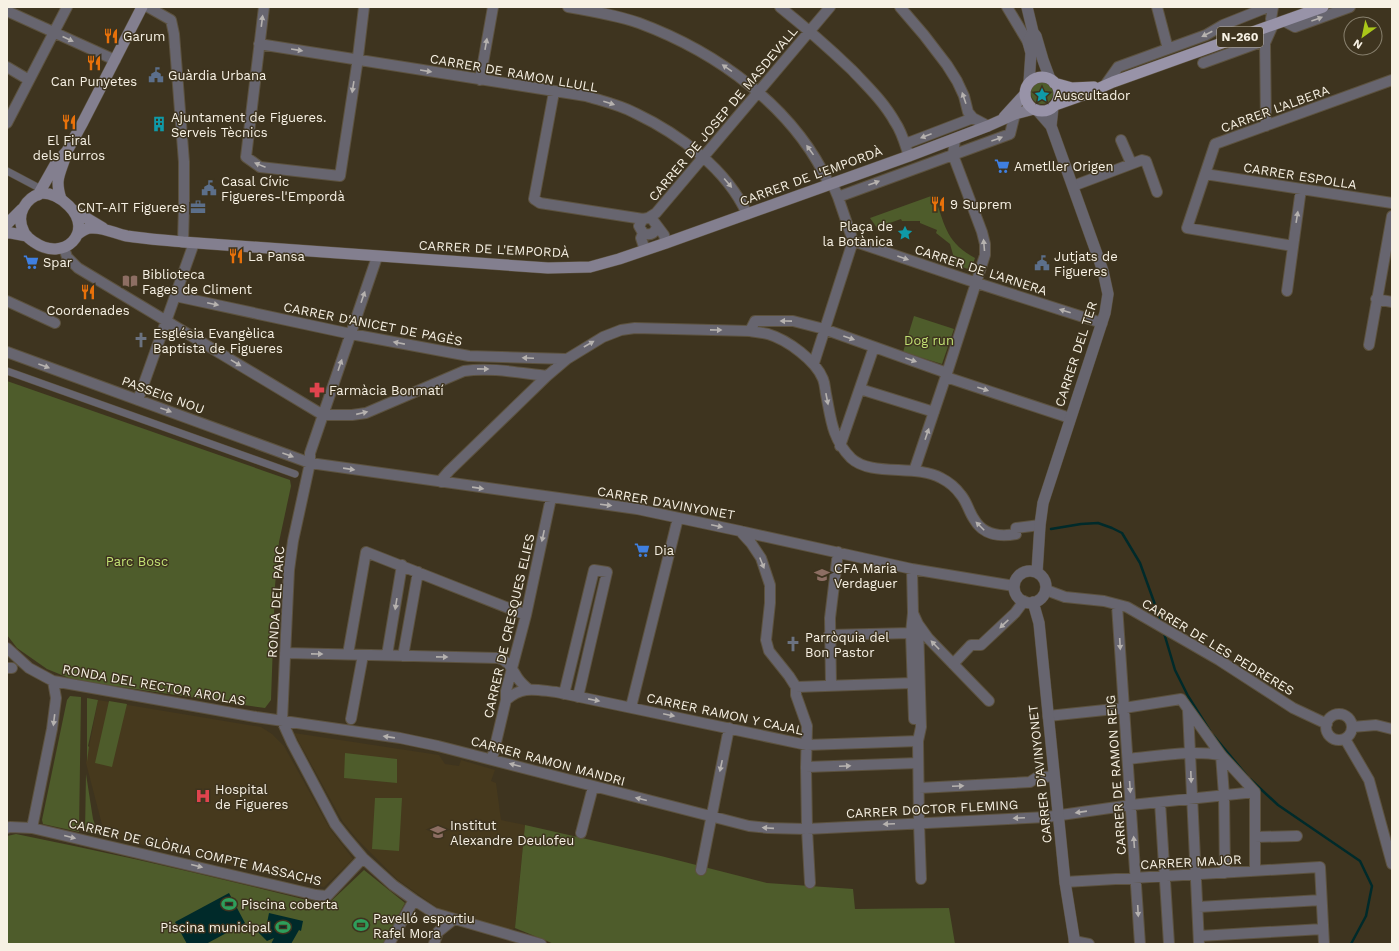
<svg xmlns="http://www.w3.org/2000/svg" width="1399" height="951" font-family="'Work Sans',sans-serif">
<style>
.built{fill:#46391d}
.green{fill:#4e5c2b}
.water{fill:#002a2a}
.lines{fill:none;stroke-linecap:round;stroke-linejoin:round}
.stream{stroke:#002a2a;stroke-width:2.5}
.pedestrian-casing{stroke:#5c523f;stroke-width:8}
.minor-casing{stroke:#5c523f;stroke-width:12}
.tertiary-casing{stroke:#5c523f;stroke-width:12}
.secondary-casing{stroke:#5c523f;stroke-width:12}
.primary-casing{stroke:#5c523f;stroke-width:12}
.pedestrian{stroke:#67656f;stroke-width:7}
.minor{stroke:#67656f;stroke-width:10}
.tertiary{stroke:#67656f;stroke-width:11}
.secondary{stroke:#837f8f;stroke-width:11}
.primary{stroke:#9893a8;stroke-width:11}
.oneway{fill:#b6b2af}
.labels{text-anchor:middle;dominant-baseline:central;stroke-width:3;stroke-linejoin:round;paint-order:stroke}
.shield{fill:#3e341f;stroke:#c0b8a9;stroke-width:1}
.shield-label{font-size:12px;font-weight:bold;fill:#f7f1e4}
.poi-label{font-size:13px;fill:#f7f1e4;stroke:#3e341f;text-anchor:start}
.street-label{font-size:13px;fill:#f7f1e4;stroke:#3e341f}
.park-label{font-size:13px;fill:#c1e173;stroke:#3e341f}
</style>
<rect width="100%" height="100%" fill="#3e341f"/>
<!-- built -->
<path class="built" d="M98 700 261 727 272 734 284 746 330 829 353 859 324 887 105 836 86 763Z
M294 733 439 755 445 764 459 766 461 760 495 770 491 781 496 783 501 820 525 825 515 928 511 930 442 911 398 880 357 839 343 822Z"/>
<!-- green -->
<path class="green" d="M1031 93a11 11 0 1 1 22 0a11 11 0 1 1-22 0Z
M934 195C945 224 945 242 975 258L971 270 956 265 950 244 936 233 937 230 920 223V221H902L901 219 884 225H883L877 228 870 218Z
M914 316 954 329 942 364 903 352Z
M7 381 290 480 291 486 279 542 275 586 271 700 265 708 74 680 47 669 17 648 7 635Z
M70 696 81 697 79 832 43 824 42 820 67 700Z
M87 698 98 700 88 746 89 747 87 762Z
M109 701 127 704 112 767 95 763Z
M345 753 397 759V783L344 778Z
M86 774 93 819 98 834 85 832Z
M375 798H402L399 851 372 849Z
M525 825 661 856 767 883 853 889 855 909 949 908 955 944H554L515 928Z
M16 834C121 855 224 879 327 905L364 870 405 903 383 944H7V836Z"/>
<!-- water -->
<path class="water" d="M229 893 245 923 206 944H187L175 922Z
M269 913 303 921 301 931 299 930 291 944H271L274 938 267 941 257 931 270 924 267 923Z"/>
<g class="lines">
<!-- stream -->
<path class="stream" d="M1051 529 1081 524 1098 523 1112 528 1122 533 1140 563 1162 624
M1164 633 1175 670 1188 696 1210 731
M1213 735 1247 776
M1250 779 1278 805 1360 861 1372 886 1366 916 1351 944"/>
<!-- pedestrian casing -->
<g class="pedestrian-casing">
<path id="pedestrian" d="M7 171 41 189
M7 371 295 474"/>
</g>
<!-- minor casing -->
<g class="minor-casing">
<path id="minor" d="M148 7 171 20 174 34 184 162V206L183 242
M264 7 246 157 260 167 340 176 357 65 364 7
M568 7C592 11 616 15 639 23 717 52 794 107 829 184
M780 7C805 27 829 48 852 70 867 86 884 102 895 122 902 132 905 144 909 156
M900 7 924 35 947 65 957 81 964 96 968 112 973 118 988 126
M1007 7 1028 42
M1157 7 1168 49
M7 11 115 60
M1284 21 1295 27 1350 7
M259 44 586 96C602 101 620 105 635 113 679 134 727 169 747 214
M1203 63 1258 43H1265
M7 67 29 80
M480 80 493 7
M1106 84 1118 67 1206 35 1223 25 1268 7
M554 92 534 199 540 203 643 219
M7 123 67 7
M1266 126 1265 43 1273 25 1271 19 1273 7
M1121 140 1131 163
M905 144 973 118
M1205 174 1392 203
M1073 186 1142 160 1146 161 1157 192
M838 197 1010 134 1015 114
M648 218 656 213 830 7
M657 227C654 234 650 236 643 233L639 226 643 219 648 218 652 219 664 235 666 243
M643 233 641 238 645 250
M853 241 977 283 1102 323
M1293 246 1187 228 1215 144 1392 80
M64 248 67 257 78 268 323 415H352L366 413 464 371C491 367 520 373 547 376
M377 257 310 453V463L293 541 289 570 282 721 292 743 335 824 346 838 363 858 393 885 414 900 434 913 541 944
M1287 291 1301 189
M175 296 351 334 469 356 567 359
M1376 299 1392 302
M7 301 55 323
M750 331 755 321H793L824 329 947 373
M1369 345 1392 216
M7 352 310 463 637 509 740 531 912 569 1014 586
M814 363 853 241 838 197 832 183
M946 377 1070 418
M860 389 934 412
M138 400 194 243
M840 446 874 347
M914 471 947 373 985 255V244L982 232 953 155 955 139
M441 482 443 478 449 471 547 376 567 359 603 337 621 330 635 328 750 331C756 332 763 333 768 334 788 340 816 361 823 379 825 384 825 389 826 394 831 419 832 439 851 458 871 477 916 464 941 478 949 482 956 488 961 495 967 502 969 512 974 519 983 535 1000 537 1016 534V528L1040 525
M740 531 751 543 761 558 770 585V603L766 640 769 651 789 676 796 687V695L807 726 806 767 807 829 810 883
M912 569 913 613 911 633 914 719
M1046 590 1065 597 1104 601 1127 607 1219 660 1293 708 1327 724
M1117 605 1140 944
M913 613 918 624 921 727 918 741 919 823 921 879
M918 624 928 638 989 701
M829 635 911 633
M7 648 29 668 53 681 256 717 400 738 438 746 749 826 768 828 807 829 1047 817 1131 805 1255 792
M285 653 498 658C509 661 511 668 517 677 520 682 524 685 528 689
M348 654 366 552 526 615
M387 655 402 565
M403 656 418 572
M953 664 971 645H981L1015 613 1024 601
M7 668H12
M831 686 830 618 838 552
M796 687 912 683
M564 694 594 570 607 572 578 697
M506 700C523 685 536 690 556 692L807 745 918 741
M631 707 678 518
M1188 710 1199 944
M1326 727a13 13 0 1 1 26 0a13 13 0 1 1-26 0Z
M1048 716 1124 708 1181 699 1221 755 1255 792
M351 719 363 655
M1352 727 1376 725 1392 729
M1345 739 1369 780 1392 864
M492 759 506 700V691L526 615 551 498
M1128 759C1159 756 1190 750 1221 755L1224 795 1225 873
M806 767 918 763
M919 788 1030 782 1036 778 1054 776
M1255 792V871
M1160 802 1169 944
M7 828 10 827 32 828 316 895 327 896 363 858
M32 828 52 729 56 698 53 681
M581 833 593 787
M1255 837 1297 836
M701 870 729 728
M1065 882 1320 867 1324 944
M1198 907 1321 900
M1199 936 1323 929
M1074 941 1089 944
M389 944 414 900
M434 944 438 932 454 919"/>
</g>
<!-- tertiary casing -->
<g class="tertiary-casing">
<path id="tertiary" d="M1027 7 1033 32 1036 36 1043 60 1050 79
M1029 83 1031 53 1028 42 1033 32
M1051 126 1053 107
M1014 587a16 16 0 1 1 32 0a16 16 0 1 1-32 0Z
M1037 572 1040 525 1043 503 1105 313 1108 294 1103 271 1051 126 1037 110
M1033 602 1039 623 1065 882 1075 944"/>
</g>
<!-- secondary casing -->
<g class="secondary-casing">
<path id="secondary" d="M1004 117 1025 94
M42 193C53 193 61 198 69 206 95 232 64 263 34 242 30 239 26 237 24 232 15 215 25 198 42 193Z
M38 195 56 163 67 151 83 122 142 7
M61 199C55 180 59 176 65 158
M73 210 103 228
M7 224 22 209
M7 233H11L27 236
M78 234C82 231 86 228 91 228 104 227 116 234 127 236 146 239 164 240 183 242L548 268 590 267 619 259 666 243 909 156 988 126 1015 114 1034 109"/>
</g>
<!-- primary casing -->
<g class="primary-casing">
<path id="primary" d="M1025 94a17 17 0 1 1 34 0a17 17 0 1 1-34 0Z
M1054 83 1072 88 1094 87
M1055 105 1086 94 1113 82 1323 7"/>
</g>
<!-- pedestrian -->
<use href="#pedestrian" class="pedestrian"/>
<!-- minor -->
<use href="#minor" class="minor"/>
<!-- tertiary -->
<use href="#tertiary" class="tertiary"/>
<!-- secondary -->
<use href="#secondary" class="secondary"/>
<!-- primary -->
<use href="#primary" class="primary"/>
</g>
<!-- one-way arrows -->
<defs><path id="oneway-solid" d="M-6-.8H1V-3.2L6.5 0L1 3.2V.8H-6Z"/></defs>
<g class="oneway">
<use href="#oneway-solid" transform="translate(1317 19) rotate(-20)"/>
<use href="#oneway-solid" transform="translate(262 21) rotate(-83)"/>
<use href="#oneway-solid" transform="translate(1207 34) rotate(153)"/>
<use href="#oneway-solid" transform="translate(68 39) rotate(25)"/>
<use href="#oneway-solid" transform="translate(486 44) rotate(-80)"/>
<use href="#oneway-solid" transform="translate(297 50) rotate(9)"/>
<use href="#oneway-solid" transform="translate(727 68) rotate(-146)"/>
<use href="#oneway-solid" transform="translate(426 71) rotate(9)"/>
<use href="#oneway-solid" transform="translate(353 87) rotate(99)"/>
<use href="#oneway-solid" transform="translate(964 98) rotate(-109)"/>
<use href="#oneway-solid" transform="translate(609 103) rotate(18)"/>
<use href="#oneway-solid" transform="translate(926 136) rotate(159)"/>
<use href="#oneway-solid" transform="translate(997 139) rotate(-20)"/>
<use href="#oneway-solid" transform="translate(810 150) rotate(-126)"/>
<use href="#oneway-solid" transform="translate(260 165) rotate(-158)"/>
<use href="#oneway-solid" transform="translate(728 183) rotate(50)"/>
<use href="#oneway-solid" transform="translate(874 183) rotate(-20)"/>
<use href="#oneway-solid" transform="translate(1297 217) rotate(-81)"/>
<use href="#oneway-solid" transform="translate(984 245) rotate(-95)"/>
<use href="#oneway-solid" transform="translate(903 258) rotate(19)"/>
<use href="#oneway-solid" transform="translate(363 297) rotate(-71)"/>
<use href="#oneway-solid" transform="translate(213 304) rotate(12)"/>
<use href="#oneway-solid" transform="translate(1065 311) rotate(-162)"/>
<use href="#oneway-solid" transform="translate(786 321) rotate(-179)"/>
<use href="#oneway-solid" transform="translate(716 330) rotate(1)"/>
<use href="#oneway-solid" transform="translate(849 338) rotate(19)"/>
<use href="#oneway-solid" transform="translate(399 343) rotate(-169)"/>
<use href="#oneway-solid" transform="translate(589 344) rotate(-30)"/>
<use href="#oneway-solid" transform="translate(528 358) rotate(-178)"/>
<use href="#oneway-solid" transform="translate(911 360) rotate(19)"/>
<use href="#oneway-solid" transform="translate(236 363) rotate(31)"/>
<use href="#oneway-solid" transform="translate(340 365) rotate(-71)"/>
<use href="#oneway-solid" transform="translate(44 366) rotate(20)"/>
<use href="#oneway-solid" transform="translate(483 369) rotate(1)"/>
<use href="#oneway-solid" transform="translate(983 389) rotate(18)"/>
<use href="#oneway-solid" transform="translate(827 399) rotate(79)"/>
<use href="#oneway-solid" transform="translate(166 410) rotate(20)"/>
<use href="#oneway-solid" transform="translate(362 413) rotate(-13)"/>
<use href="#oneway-solid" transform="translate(927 434) rotate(-71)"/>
<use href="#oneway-solid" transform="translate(288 455) rotate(20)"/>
<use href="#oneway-solid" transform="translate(349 469) rotate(8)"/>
<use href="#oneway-solid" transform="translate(478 488) rotate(8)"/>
<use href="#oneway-solid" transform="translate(606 505) rotate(7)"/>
<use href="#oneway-solid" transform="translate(717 526) rotate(12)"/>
<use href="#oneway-solid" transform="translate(980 526) rotate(-135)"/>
<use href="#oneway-solid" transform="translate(543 536) rotate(102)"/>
<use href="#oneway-solid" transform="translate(762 563) rotate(68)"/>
<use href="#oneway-solid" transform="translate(396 604) rotate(99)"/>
<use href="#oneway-solid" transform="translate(1004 624) rotate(137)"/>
<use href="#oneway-solid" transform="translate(1120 644) rotate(87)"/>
<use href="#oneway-solid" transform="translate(935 645) rotate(-134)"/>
<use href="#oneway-solid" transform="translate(317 654) rotate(1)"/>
<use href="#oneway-solid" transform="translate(442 657) rotate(1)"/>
<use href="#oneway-solid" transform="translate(594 700) rotate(11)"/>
<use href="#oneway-solid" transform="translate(669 715) rotate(12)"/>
<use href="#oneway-solid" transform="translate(54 720) rotate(97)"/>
<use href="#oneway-solid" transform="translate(389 737) rotate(-172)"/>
<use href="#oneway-solid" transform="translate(515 765) rotate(-165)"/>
<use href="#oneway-solid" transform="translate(721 766) rotate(102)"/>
<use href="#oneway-solid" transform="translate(845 766) rotate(-3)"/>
<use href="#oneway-solid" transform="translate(1191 777) rotate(88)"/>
<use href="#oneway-solid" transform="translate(958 786) rotate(-3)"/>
<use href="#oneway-solid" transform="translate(1130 787) rotate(86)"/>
<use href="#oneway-solid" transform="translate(641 799) rotate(-166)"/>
<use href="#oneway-solid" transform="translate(1081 812) rotate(172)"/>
<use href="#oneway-solid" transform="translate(1019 818) rotate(177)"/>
<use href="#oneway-solid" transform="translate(889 824) rotate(177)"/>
<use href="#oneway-solid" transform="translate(768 828) rotate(-176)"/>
<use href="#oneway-solid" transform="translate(70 837) rotate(14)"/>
<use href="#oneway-solid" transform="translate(1134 842) rotate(-94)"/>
<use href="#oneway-solid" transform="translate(197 866) rotate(14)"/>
<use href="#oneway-solid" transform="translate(1138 911) rotate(87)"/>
</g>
<!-- icons -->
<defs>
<g id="restaurant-bare" transform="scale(1.2)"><path d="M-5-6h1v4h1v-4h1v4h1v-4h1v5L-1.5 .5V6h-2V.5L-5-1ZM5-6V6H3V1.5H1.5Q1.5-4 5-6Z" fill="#e8710a" stroke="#3e341f" stroke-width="2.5" paint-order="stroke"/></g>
<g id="civic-bare" transform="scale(1.2)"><path d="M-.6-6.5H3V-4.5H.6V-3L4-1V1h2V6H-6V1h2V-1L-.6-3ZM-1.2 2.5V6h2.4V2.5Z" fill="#5c6f8a" stroke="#3e341f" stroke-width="2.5" paint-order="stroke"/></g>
<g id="sight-bare" transform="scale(1.2)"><path d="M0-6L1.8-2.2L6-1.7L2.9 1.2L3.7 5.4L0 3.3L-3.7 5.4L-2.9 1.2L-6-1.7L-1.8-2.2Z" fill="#0f9aa8" stroke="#3e341f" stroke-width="2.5" paint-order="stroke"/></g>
<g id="building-bare" transform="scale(1.2)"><path d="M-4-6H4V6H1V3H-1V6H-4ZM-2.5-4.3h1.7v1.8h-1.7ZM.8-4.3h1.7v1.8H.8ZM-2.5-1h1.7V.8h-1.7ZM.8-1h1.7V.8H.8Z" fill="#0f9aa8" stroke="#3e341f" stroke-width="2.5" paint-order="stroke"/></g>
<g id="supermarket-bare" transform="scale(1.2)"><path d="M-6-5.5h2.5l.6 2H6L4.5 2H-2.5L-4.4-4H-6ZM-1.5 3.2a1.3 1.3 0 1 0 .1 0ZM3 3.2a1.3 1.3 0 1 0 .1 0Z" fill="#3f7fe0" stroke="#3e341f" stroke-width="2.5" paint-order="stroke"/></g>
<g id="office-bare" transform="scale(1.2)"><path d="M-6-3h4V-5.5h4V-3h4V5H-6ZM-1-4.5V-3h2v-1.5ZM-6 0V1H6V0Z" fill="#5c6f8a" stroke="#3e341f" stroke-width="2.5" paint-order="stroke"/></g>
<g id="library-bare" transform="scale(1.2)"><path d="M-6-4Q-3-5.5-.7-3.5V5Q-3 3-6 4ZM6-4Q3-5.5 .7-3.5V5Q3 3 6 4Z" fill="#8d6e63" stroke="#3e341f" stroke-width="2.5" paint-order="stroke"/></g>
<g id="church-bare" transform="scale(1.2)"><path d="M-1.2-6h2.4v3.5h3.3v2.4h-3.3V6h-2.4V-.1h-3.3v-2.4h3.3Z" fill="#6b7280" stroke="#3e341f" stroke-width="2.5" paint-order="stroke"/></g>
<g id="pharmacy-bare" transform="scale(1.2)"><path d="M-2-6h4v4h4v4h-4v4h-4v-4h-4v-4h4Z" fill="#e0444e" stroke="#3e341f" stroke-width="2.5" paint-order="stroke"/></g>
<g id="school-bare" transform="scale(1.2)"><path d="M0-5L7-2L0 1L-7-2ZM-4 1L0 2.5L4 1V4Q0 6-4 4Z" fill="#8d6e63" stroke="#3e341f" stroke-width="2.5" paint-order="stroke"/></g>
<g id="hospital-bare" transform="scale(1.2)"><path d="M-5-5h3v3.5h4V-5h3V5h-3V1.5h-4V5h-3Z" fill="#e0444e" stroke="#3e341f" stroke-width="2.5" paint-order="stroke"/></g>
<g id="stadium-bare" transform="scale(1.2)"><path d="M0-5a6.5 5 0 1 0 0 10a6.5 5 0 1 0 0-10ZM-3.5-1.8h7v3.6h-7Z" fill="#2e9e5b" stroke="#3e341f" stroke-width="2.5" paint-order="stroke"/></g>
</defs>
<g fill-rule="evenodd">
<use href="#restaurant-bare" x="111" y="36"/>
<use href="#restaurant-bare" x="94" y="63"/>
<use href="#civic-bare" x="156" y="75"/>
<use href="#sight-bare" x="1042" y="95"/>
<use href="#restaurant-bare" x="69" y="122"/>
<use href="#building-bare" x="159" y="124"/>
<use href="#supermarket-bare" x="1002" y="166"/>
<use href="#civic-bare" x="209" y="188"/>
<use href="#restaurant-bare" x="938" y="204"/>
<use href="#office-bare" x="198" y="207"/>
<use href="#sight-bare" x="905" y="233"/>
<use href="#restaurant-bare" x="236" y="256"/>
<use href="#supermarket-bare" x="31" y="262"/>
<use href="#civic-bare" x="1042" y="263"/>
<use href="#library-bare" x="130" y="281"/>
<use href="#restaurant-bare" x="88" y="292"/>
<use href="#church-bare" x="141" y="340"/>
<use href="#pharmacy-bare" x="317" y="390"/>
<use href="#supermarket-bare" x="642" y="550"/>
<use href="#school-bare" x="822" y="575"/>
<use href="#church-bare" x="793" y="644"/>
<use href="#hospital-bare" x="203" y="796"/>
<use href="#school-bare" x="438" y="832"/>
<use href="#stadium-bare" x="229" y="904"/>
<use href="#stadium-bare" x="361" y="925"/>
<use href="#stadium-bare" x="283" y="927"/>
</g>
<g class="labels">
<!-- shield labels -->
<rect class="shield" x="1217" y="27" width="46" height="20" rx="3"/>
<g class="shield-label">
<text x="1240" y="37">N-260</text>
</g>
<!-- poi labels -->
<g class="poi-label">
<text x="123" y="36">Garum</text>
<text x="168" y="75">Guàrdia Urbana</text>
<text x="94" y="81" text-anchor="middle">Can Punyetes</text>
<text x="1054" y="95">Auscultador</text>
<text x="171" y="117">Ajuntament de Figueres.<tspan x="171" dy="15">Serveis Tècnics</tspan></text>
<text x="69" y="140" text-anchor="middle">El Firal<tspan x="69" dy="15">dels Burros</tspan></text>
<text x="1014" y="166">Ametller Origen</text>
<text x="221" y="181">Casal Cívic<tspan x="221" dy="15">Figueres-l'Empordà</tspan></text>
<text x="950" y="204">9 Suprem</text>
<text x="186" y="207" text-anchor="end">CNT-AIT Figueres</text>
<text x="893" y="226" text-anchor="end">Plaça de<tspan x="893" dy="15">la Botànica</tspan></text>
<text x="248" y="256">La Pansa</text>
<text x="1054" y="256">Jutjats de<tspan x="1054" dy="15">Figueres</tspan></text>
<text x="43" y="262">Spar</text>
<text x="142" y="274">Biblioteca<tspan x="142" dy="15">Fages de Climent</tspan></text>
<text x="88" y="310" text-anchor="middle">Coordenades</text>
<text x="153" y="333">Església Evangèlica<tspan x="153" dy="15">Baptista de Figueres</tspan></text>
<text x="329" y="390">Farmàcia Bonmatí</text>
<text x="654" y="550">Dia</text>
<text x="834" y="568">CFA Maria<tspan x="834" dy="15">Verdaguer</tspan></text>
<text x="805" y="637">Parròquia del<tspan x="805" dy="15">Bon Pastor</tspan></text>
<text x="215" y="789">Hospital<tspan x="215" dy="15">de Figueres</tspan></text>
<text x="450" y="825">Institut<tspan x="450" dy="15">Alexandre Deulofeu</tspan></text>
<text x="241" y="904">Piscina coberta</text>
<text x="373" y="918">Pavelló esportiu<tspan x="373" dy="15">Rafel Mora</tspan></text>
<text x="271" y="927" text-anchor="end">Piscina municipal</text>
</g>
<!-- street labels -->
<g class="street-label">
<text transform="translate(514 73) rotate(10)">CARRER DE RAMON LLULL</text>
<text transform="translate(1275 109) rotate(-20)">CARRER L'ALBERA</text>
<text transform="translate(723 114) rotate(-50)">CARRER DE JOSEP DE MASDEVALL</text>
<text transform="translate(811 176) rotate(-20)">CARRER DE L'EMPORDÀ</text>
<text transform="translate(1300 176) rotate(9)">CARRER ESPOLLA</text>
<text transform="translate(494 249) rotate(3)">CARRER DE L'EMPORDÀ</text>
<text transform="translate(981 270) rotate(18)">CARRER DE L'ARNERA</text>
<text transform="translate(373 324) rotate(11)">CARRER D'ANICET DE PAGÈS</text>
<text transform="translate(1076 354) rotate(-72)">CARRER DEL TER</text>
<text transform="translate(163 395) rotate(20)">PASSEIG NOU</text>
<text transform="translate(666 503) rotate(10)">CARRER D'AVINYONET</text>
<text transform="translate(276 602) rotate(-86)">RONDA DEL PARC</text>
<text transform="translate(509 626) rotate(-77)">CARRER DE CRESQUES ELIES</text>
<text transform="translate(1218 647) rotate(31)">CARRER DE LES PEDRERES</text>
<text transform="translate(154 685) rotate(10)">RONDA DEL RECTOR AROLAS</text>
<text transform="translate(725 714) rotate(12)">CARRER RAMON Y CAJAL</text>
<text transform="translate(548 761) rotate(15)">CARRER RAMON MANDRI</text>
<text transform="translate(1040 774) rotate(-96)">CARRER D'AVINYONET</text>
<text transform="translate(1116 775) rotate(-94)">CARRER DE RAMON REIG</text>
<text transform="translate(932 809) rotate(-3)">CARRER DOCTOR FLEMING</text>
<text transform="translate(195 852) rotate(13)">CARRER DE GLÒRIA COMPTE MASSACHS</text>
<text transform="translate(1191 862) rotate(-3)">CARRER MAJOR</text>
</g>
<!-- park labels -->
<g class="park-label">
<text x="929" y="340">Dog run</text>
<text x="137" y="561">Parc Bosc</text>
</g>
</g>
<!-- border -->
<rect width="1399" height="951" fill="none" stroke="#f7f1e4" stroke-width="16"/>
<!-- north arrow -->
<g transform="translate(1363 36) rotate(213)"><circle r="19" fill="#3e341f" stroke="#88806e"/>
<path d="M0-3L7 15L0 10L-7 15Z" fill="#aac719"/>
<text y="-6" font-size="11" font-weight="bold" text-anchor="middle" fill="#f7f1e4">N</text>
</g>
</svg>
